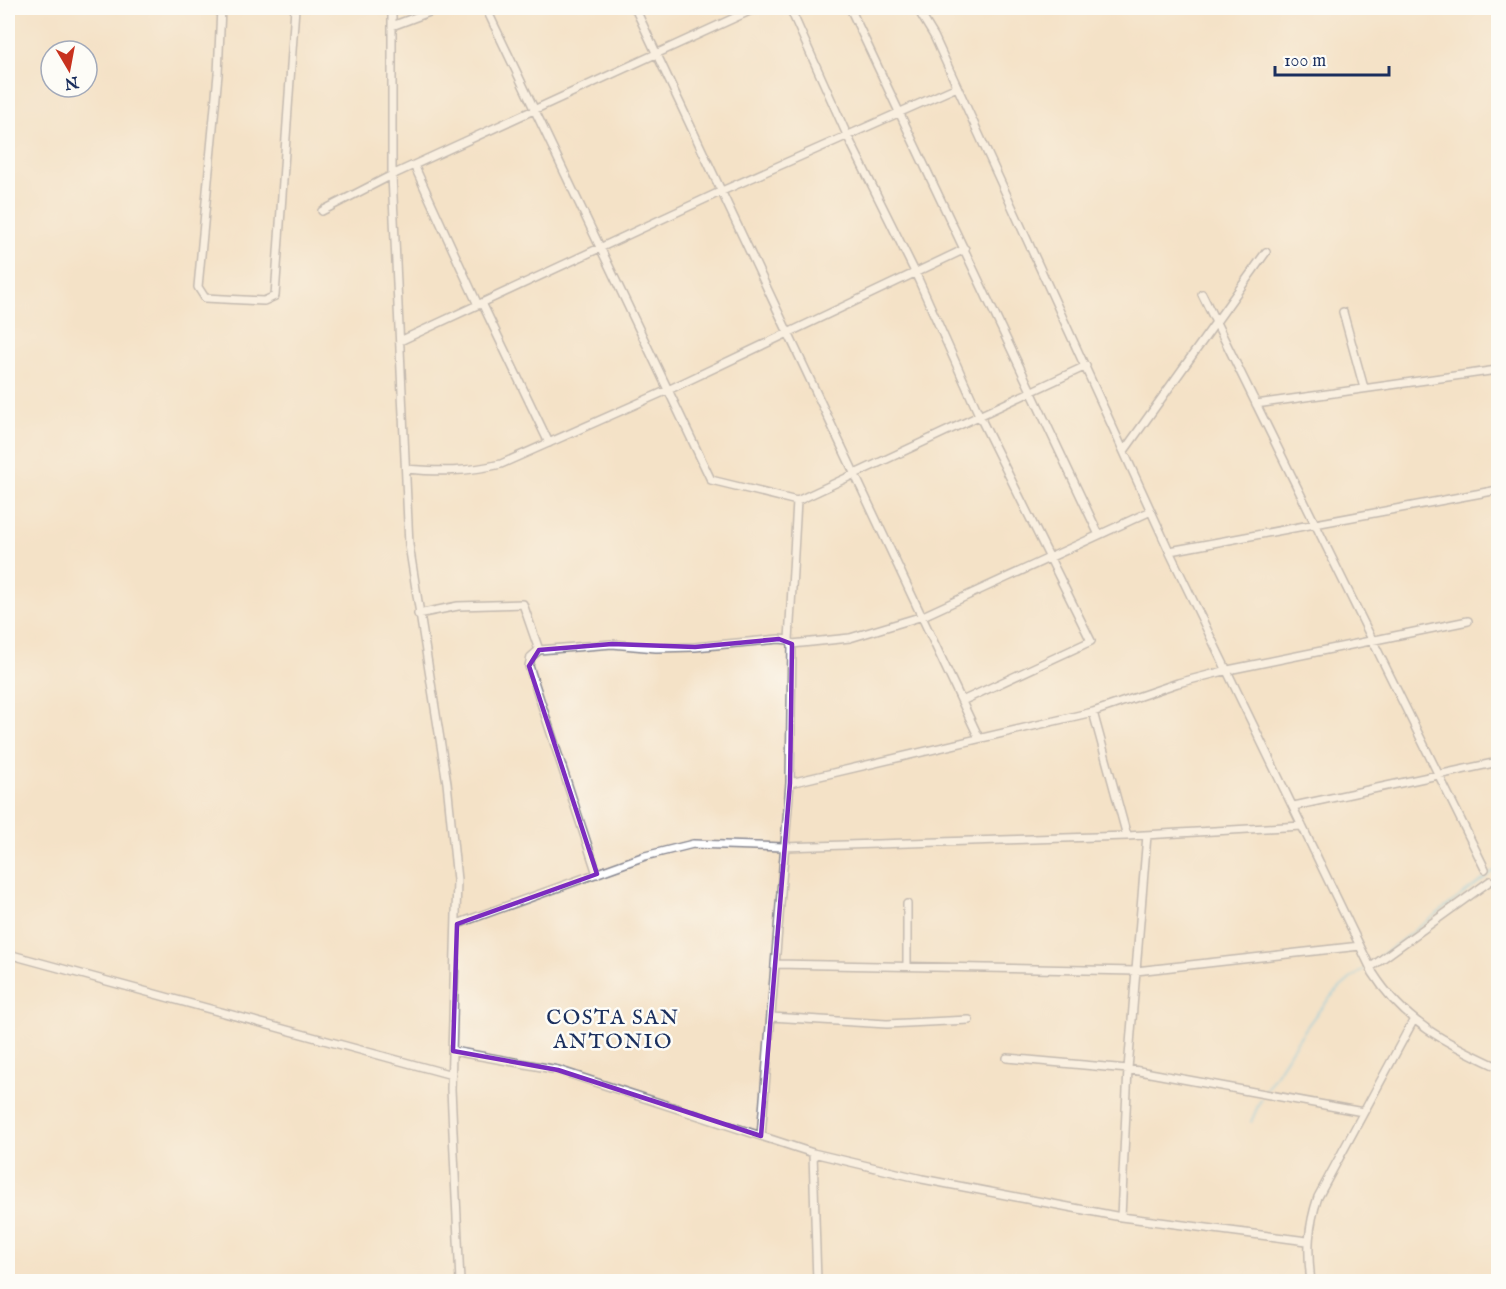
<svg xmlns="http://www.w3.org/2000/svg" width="1506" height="1289" font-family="'IM FELL English',serif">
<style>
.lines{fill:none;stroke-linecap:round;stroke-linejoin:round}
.stream{stroke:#67c1e4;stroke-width:2}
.street-casing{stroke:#888892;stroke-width:10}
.street{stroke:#fff;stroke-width:7}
.marked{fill:none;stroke:#7b2cbf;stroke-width:4.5;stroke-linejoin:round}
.labels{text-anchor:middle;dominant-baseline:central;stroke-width:5;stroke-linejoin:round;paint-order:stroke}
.quarter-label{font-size:21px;letter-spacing:1.5px;fill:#1b2f5e;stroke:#fdfcf7}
</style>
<rect width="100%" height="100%" fill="#fdfcf7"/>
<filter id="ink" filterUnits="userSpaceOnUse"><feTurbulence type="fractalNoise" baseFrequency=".0167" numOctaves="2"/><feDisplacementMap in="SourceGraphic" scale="12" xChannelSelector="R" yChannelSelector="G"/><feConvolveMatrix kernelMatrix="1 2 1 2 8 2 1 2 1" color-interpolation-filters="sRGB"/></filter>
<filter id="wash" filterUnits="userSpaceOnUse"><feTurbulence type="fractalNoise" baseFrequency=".008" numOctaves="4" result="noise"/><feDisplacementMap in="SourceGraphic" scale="24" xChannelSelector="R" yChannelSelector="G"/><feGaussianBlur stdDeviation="1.35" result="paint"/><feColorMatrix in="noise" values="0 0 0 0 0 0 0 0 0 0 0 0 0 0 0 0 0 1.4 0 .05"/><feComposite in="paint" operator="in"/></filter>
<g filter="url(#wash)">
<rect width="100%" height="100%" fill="#f4e2c7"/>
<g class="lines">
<!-- stream -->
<path class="stream" d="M1378 958 1498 868
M1265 1091C1294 1047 1319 998 1364 969
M1251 1122 1261 1099"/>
</g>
</g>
<g filter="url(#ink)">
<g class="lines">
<!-- street casing -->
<g class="street-casing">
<path id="street" d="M221 8 218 74 198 287 205 298 264 301 275 296 295 8
M392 8V175L409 545 447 783 457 880 451 1089 460 1282
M486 8 711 480 797 501 1086 366
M635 8 979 738
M790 8 847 135 915 272 980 417 1091 641 962 701
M850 8 1099 535
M917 8 934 36 1171 555 1373 973C1404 1022 1446 1043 1498 1067
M392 26 440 8
M414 165 478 305
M322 211 392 175 756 8
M1202 294 1485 869
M482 303 549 443
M1343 312 1364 388
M400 341 722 191 957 87
M1256 404 1497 370
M1124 451 1266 252
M406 469C439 472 468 472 501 464L668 390 965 249
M1170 551 1498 490
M418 614 458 606 523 604 539 650 612 644 656 648 695 647 779 639 789 640 792 644 790 783 761 1136
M789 640 797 501
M792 644 850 638 923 616 1151 511
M539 650 531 657 529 666 597 874
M1093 712 1178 683 1228 670 1468 621
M790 783 1093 712 1127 836
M1294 806 1498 762
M907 904V966
M457 924 645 856 693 844 784 847 1127 836 1302 826
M8 954 452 1075
M775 964 1136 971 1360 946
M1371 967 1490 881
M771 1017 887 1024 969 1020
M453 1051 558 1070 813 1153 922 1179 1121 1217 1307 1241
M1007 1058 1128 1069 1363 1112
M813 1153 817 1282
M1121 1217 1128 1069 1147 835
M1311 1282C1307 1250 1308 1227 1318 1197L1413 1021"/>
</g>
<!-- street -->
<use href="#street" class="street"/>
</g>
</g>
<!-- marked area -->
<path d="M0 0H1506V1289H0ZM779 639 792 644 790 783 761 1136 558 1070 453 1051 457 924 597 874 529 666 539 650 612 644 695 647Z" fill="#f4e2c7" fill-opacity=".55" fill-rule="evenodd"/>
<path class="marked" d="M779 639 792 644 790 783 761 1136 558 1070 453 1051 457 924 597 874 529 666 539 650 612 644 695 647Z"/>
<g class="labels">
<!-- quarter labels -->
<g class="quarter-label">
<text x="613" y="1018">COSTA SAN<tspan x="613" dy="24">ANTONIO</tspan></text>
</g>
</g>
<!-- margin -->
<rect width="1506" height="1289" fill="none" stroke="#fdfcf7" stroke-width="30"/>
<!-- north arrow -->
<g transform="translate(69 69) rotate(170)"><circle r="28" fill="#fdfcf7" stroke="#a3aaba" stroke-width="1.5"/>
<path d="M0-4.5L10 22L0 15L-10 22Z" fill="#c8321e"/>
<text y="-9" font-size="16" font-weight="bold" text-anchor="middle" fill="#1b2f5e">N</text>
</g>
<!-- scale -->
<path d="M1275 66v9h114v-9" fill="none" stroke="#1b2f5e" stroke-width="3"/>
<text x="1284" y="66" font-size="18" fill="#1b2f5e" stroke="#fdfcf7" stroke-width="4.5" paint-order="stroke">100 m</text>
</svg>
